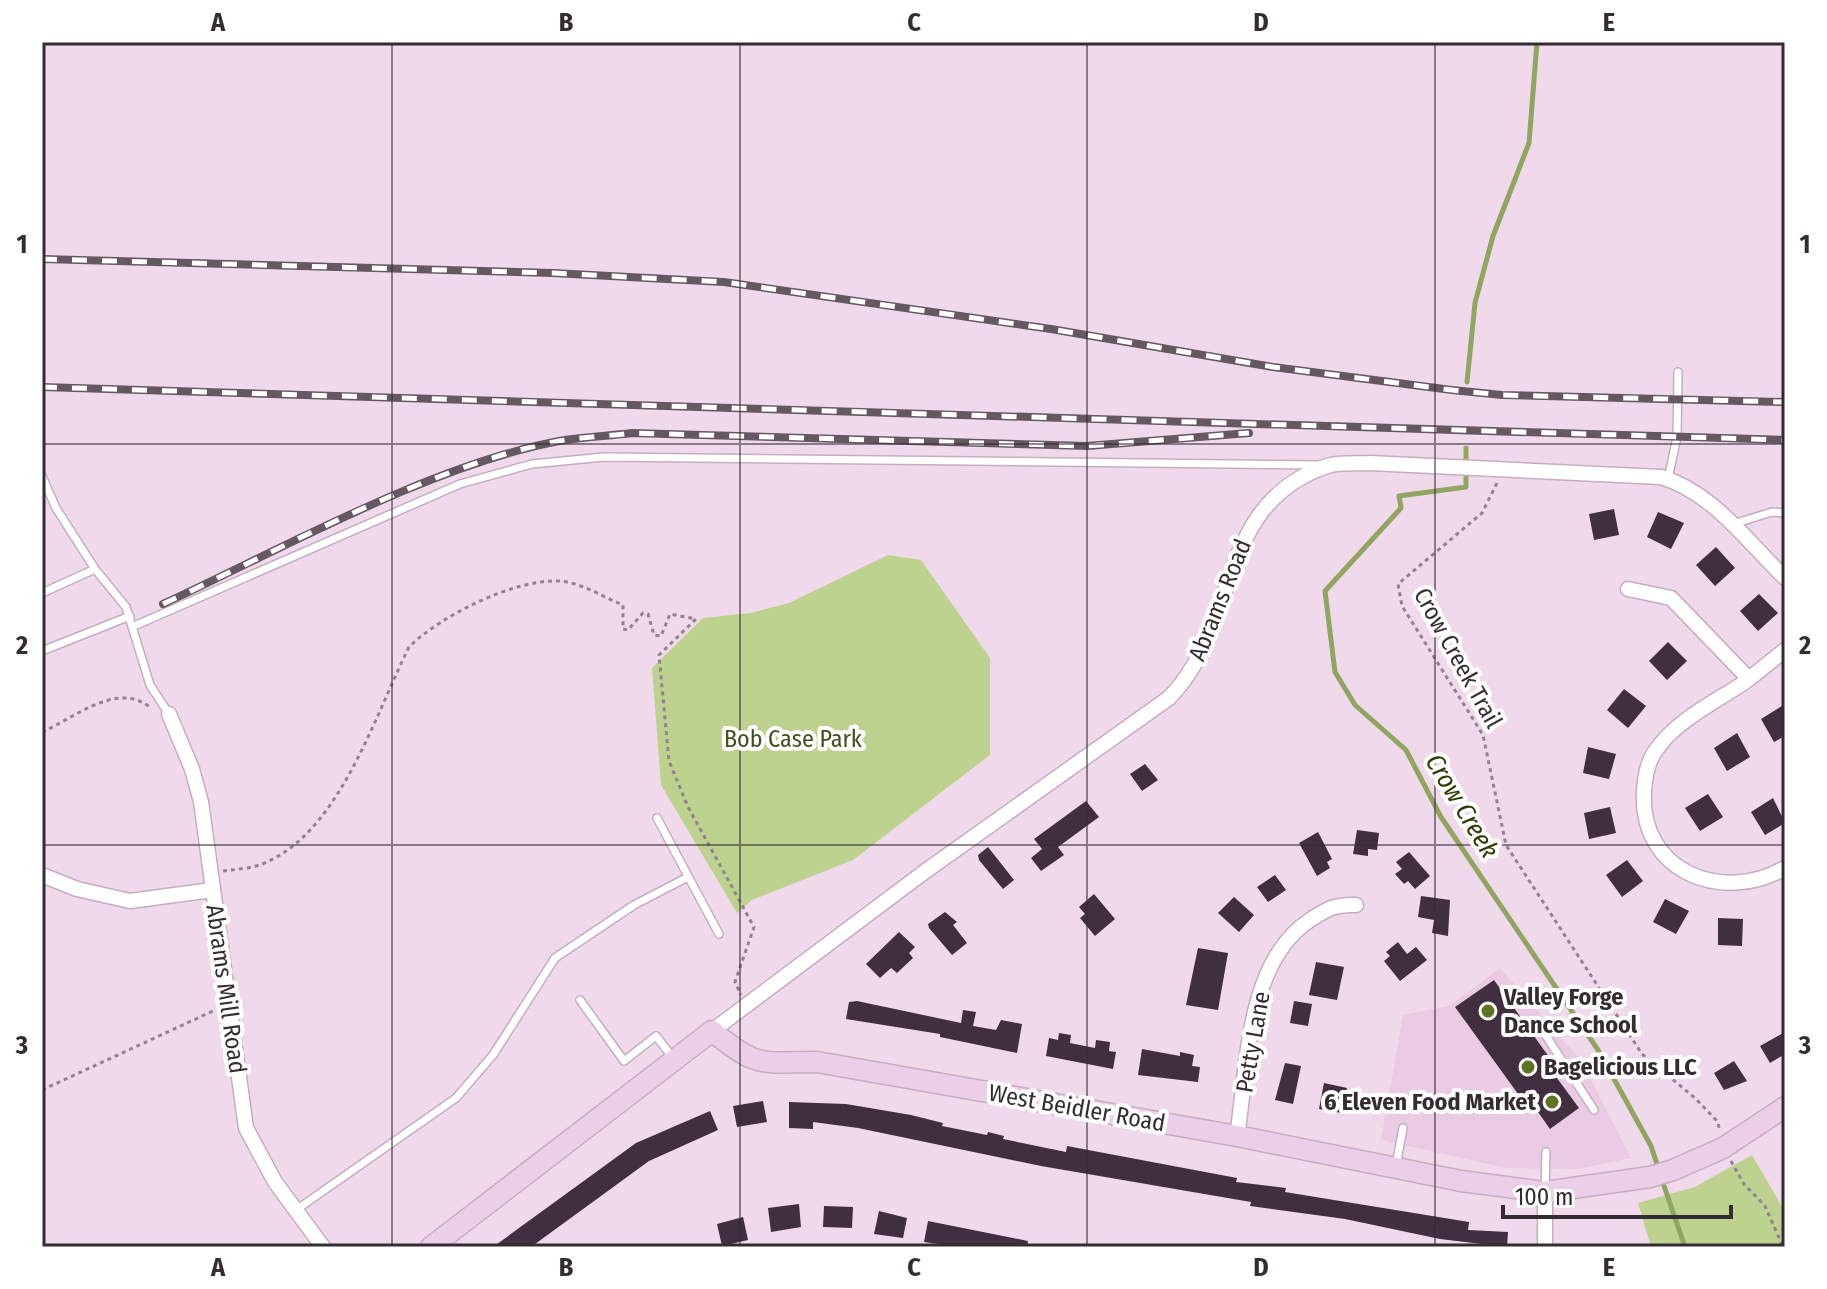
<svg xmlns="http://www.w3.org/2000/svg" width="1827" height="1289" font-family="'Fira Sans Condensed',sans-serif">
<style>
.built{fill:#eacbe3}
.green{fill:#bdd28e}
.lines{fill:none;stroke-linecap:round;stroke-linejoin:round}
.stream{stroke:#90a55f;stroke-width:5}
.building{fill:#412e3e}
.lane-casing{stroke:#c6aec1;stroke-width:10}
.street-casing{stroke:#c6aec1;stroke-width:17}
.secondary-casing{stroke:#c6aec1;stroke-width:23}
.path{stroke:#938390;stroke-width:3;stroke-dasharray:4 4;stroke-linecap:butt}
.lane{stroke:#fff;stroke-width:7}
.street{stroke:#fff;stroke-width:14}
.secondary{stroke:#edcee8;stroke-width:20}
.rail-casing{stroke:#655862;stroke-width:8}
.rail{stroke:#fff;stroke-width:5;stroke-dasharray:15;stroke-linecap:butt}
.grid{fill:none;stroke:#352c33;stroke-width:2;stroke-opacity:0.55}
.poi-dot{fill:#5f7423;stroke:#fff;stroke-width:3}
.labels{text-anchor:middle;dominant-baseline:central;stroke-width:8;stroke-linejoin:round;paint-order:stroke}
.street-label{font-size:24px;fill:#352c33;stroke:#fff}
.park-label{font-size:24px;fill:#42501d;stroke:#fff}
.poi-label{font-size:24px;font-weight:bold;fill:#352c33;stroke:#fff;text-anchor:start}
.water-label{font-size:26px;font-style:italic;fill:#2e3a03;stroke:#fff}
.neatline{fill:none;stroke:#352c33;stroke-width:3}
.grid-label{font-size:26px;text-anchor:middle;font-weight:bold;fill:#352c33}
</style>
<rect width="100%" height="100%" fill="#f1d9ec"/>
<!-- built -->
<path class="built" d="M1500 968 1581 1060 1631 1158 1577 1169 1506 1168 1381 1140 1403 1015 1449 1006Z"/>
<!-- green -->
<path class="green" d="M888 555 921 560 990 658V755L853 860 752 900 737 913 661 785 652 668 703 618 751 613 789 603Z
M1752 1155 1785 1212V1247H1651L1638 1203 1695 1187Z"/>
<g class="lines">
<!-- stream -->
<path class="stream" d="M1467 382 1475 303 1493 236 1529 143 1537 42
M1466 448V487L1399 496 1401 508 1325 591 1335 672 1355 705 1406 750 1441 817 1598 1050 1651 1146 1659 1170
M1662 1180 1685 1247"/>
</g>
<!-- building -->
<path class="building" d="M1614 509 1619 535 1594 540 1589 514Z
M1658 512 1684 523 1671 549 1647 537Z
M1716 547 1735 568 1715 586 1696 565Z
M1759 594 1778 613 1758 631 1740 611Z
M1668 642 1687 661 1667 680 1649 661Z
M1624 689 1646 706 1628 728 1607 710Z
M1785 704V736L1774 742 1761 719Z
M1737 733 1750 757 1727 771 1714 748Z
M1588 747 1616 754 1609 779 1583 773Z
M1145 764 1158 780 1142 791 1130 774Z
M1708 794 1723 817 1700 831 1685 808Z
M1773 798 1785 823 1765 835 1751 812Z
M1086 801 1099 817 1058 847 1064 855 1041 871 1031 858 1042 849 1034 839Z
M1610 807 1616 833 1589 839 1584 813Z
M1357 830 1379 833 1377 850 1368 849V856L1353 854Z
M1318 832 1332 859 1327 862 1330 868 1317 876 1299 843Z
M988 847 1014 880 1003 889 979 860 978 855Z
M1409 852 1430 876 1415 889 1408 881 1404 884 1395 874 1402 869 1396 862Z
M1627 860 1643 881 1622 897 1606 875Z
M1275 875 1286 890 1268 902 1257 887Z
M1094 894 1115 919 1095 936 1080 918 1085 914 1079 907Z
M1421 896 1450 900 1448 936 1432 933 1434 920 1418 917Z
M1234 897 1254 915 1239 932 1218 913Z
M1665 899 1689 911 1676 934 1653 922Z
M945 912 957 922 953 925 967 943 952 955 929 928 928 924Z
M1718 918 1743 919 1742 946 1718 945Z
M899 932 915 947 909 953 913 958 897 973 891 968 880 978 866 964Z
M1398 942 1407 954 1416 947 1427 960 1400 981 1384 961 1390 956 1386 952Z
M1198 948 1228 953 1218 1010 1186 1005Z
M1316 962 1344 967 1337 1000 1309 995Z
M1494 980 1559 1071 1554 1074 1579 1108 1550 1129 1526 1095 1521 1098 1455 1007Z
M857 1001 961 1023 963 1010 976 1012 973 1026 996 1030 1001 1020 1022 1024 1017 1053 940 1037V1034L846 1019 849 1002Z
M1294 1001 1312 1004 1308 1026 1290 1023Z
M1785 1032V1054L1770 1063 1760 1046Z
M1059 1033 1071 1035 1070 1043 1095 1048 1096 1040 1110 1042 1109 1051 1116 1052 1113 1069 1046 1056 1049 1038 1058 1040Z
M1142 1049 1180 1056V1052L1194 1055 1192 1066 1200 1067 1198 1082 1138 1075Z
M1734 1061 1747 1081 1724 1090 1714 1073Z
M1285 1063 1301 1066 1293 1104 1275 1100Z
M1324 1083 1347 1088 1342 1113 1319 1109Z
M763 1101 767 1122 737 1127 733 1106Z
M789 1102 846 1104 911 1115 943 1123 942 1126 987 1135 988 1132 1004 1136 1003 1139 1066 1152 1067 1146 1237 1178 1236 1182 1286 1188 1285 1192 1469 1222 1468 1230 1508 1232 1507 1247 1440 1239 1345 1219 1250 1206 1251 1202 1041 1166 858 1128 813 1122V1129L789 1128Z
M710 1111 718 1130 649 1161 531 1247H493L636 1143Z
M799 1204 801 1227 771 1232 768 1208Z
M824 1206 853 1207 852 1228 823 1227Z
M879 1211 907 1218 903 1238 874 1234Z
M743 1217 748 1240 722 1246 717 1224Z
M928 1221 1028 1241 1027 1247H938V1244L924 1242Z"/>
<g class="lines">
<!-- lane casing -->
<g class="lane-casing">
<path id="lane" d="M42 476 56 508 95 569 126 607 150 685 169 714
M1668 479 1677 437 1678 372
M1733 524 1772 512 1785 513
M42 593 95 569
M134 626 460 484 532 464 604 457 1323 465
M42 651 130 616
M657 818 719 934
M580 1000 624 1061 656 1036 673 1058
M1541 1028 1594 1110
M1396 1166 1403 1128
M1545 1189 1546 1152
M296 1210 456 1098 493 1055 555 958 634 905 688 877"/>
</g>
<!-- street casing -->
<g class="street-casing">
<path id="street" d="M1628 589 1671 598 1749 679
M1785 650C1771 661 1757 673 1742 684 1713 703 1676 721 1656 750 1647 762 1645 777 1644 791 1639 872 1722 904 1785 868
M169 714 192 769 201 802 246 1128 275 1182 323 1247
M42 875 77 889 130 901 212 890
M712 1031 927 870 1169 698C1241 625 1214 504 1327 466 1339 462 1356 464 1370 463L1661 477C1712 492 1747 541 1785 578
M1237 1136C1248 1066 1246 962 1310 920 1327 909 1335 904 1356 905
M1545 1247V1192"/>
</g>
<!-- secondary casing -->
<g class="secondary-casing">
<path id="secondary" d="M431 1247 712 1031C759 1069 759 1062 817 1062L1237 1136 1461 1181 1545 1192 1650 1177 1673 1170 1723 1148 1785 1107"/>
</g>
<!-- path -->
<path class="path" d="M1497 483 1482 513 1398 584 1402 606 1483 735 1506 845 1642 1054 1695 1098 1718 1122 1719 1128
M42 732C75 718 117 680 151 708
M223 871C239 869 257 868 271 860 341 826 376 713 409 647 440 616 514 579 559 581 580 582 603 597 623 605V629L628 630 643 613 648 614 654 635 661 636 670 614 696 619 659 655 669 761 688 807 754 927 735 982 741 995
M42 1090 213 1011
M1731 1161 1744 1184 1765 1206 1783 1247"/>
<!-- lane -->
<use href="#lane" class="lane"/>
<!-- street -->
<use href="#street" class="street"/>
<!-- secondary -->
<use href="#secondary" class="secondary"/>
<!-- rail casing -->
<g class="rail-casing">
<path id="rail" d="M42 259 553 273 724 282 1051 329 1273 367 1452 390 1502 395 1785 402
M42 387 1785 440
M163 604C282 549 431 465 559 441 583 437 608 436 632 433L1087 446 1249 433"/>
</g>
<!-- rail -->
<use href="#rail" class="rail"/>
</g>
<!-- grid -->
<path class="grid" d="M392 42V1247M740 42V1247M1087 42V1247M1435 42V1247M42 444H1785M42 845H1785"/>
<!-- markers -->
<g class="poi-dot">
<circle cx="1488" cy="1011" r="8"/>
<circle cx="1528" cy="1067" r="8"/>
<circle cx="1552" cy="1102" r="8"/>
</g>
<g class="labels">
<!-- street labels -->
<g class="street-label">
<text transform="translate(1220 600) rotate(-68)">Abrams Road</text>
<text transform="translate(1458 658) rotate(61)">Crow Creek Trail</text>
<text transform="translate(226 989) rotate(82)">Abrams Mill Road</text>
<text transform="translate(1253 1042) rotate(-80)">Petty Lane</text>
<text transform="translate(1077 1108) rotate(10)">West Beidler Road</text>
</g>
<!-- park labels -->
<g class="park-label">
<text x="793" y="739">Bob Case Park</text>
</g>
<!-- poi labels -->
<g class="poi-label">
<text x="1504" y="997">Valley Forge<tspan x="1504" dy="28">Dance School</tspan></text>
<text x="1544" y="1067">Bagelicious LLC</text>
<text x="1536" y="1102" text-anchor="end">6 Eleven Food Market</text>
</g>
<!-- water labels -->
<g class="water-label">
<text transform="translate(1462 806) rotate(59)">Crow Creek</text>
</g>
</g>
<!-- border -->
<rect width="1827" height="1289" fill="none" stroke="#ffffff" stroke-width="88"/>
<!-- scale -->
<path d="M1503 1205v12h228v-12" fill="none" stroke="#352c33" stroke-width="4"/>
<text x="1515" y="1205" font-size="24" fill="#352c33" stroke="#ffffff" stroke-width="6" paint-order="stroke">100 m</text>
<rect x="44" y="44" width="1739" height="1201" class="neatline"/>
<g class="grid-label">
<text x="218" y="31">A</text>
<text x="566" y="31">B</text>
<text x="914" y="31">C</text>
<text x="1261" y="31">D</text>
<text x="1609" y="31">E</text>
<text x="22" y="253">1</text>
<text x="1805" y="253">1</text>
<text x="22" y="654">2</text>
<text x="1805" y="654">2</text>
<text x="22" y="1054">3</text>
<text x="1805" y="1054">3</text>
<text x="218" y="1276">A</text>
<text x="566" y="1276">B</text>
<text x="914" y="1276">C</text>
<text x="1261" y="1276">D</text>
<text x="1609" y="1276">E</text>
</g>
</svg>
